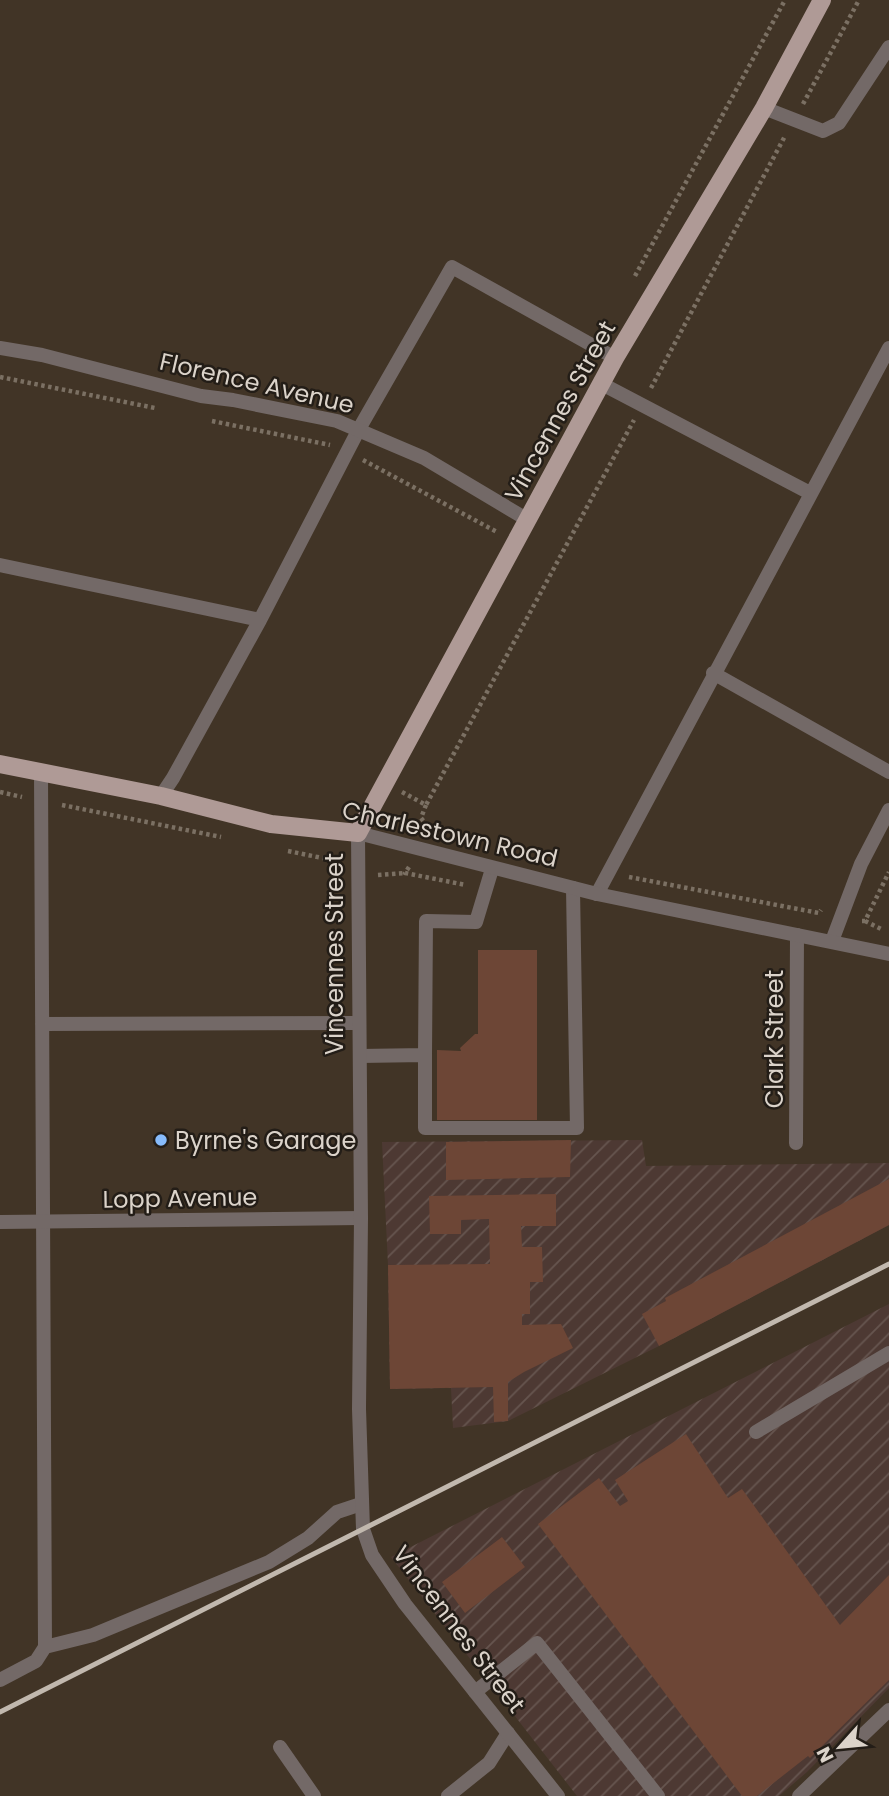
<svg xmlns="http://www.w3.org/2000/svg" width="889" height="1796" font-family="Poppins,sans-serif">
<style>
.industrial{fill:url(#industrial-furrows)}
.building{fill:#6d4636}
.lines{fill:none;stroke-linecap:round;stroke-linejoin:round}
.path{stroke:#7b7063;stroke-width:4.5;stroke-dasharray:3.5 3.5;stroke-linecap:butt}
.service{stroke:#736967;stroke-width:14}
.minor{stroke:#736967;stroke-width:14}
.tertiary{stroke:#736967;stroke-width:14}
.primary{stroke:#af9a96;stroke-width:18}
.rail{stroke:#c1b8ae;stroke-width:5}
.poi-dot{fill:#87bbfb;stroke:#231d17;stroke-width:2.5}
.labels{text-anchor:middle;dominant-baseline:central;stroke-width:5;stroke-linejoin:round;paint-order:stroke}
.street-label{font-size:24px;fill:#dbd3ca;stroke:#231d17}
.poi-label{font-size:24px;fill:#dbd3ca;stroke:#231d17;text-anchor:start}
</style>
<defs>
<pattern id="industrial-furrows" width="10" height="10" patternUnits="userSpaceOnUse" patternTransform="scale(1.75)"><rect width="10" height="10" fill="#4d3933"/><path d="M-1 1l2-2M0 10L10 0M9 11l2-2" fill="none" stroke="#66554f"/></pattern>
</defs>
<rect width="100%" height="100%" fill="#413426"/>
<!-- industrial -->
<path class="industrial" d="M642 1140 646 1166 889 1163V1225L659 1346 508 1421 453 1428 451 1388 390 1389 388 1265 382 1142Z
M889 1304V1688L807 1772 779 1796H577L391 1557Z"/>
<!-- building -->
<path class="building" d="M478 950H537V1120H437V1050L461 1051 460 1048 475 1034H478Z
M571 1140 570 1177 446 1180V1142Z
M889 1179V1225L659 1346 642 1314 666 1301 665 1298Z
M556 1194V1226H521L522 1247H542L543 1282H530V1314H522V1325L561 1324 573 1348 524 1372 508 1382V1421L494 1422 493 1387 390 1389 388 1265 490 1264 489 1219 461 1220V1234H430L429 1196Z
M686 1434 728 1498 742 1489 840 1625 889 1575V1680L810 1758 808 1756 757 1796H742L538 1524 599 1478 620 1506 628 1501 615 1480Z
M502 1537 525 1567 465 1613 442 1582Z"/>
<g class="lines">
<!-- path -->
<path class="path" d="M803 104 859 0
M635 276 785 0
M0 377 155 408
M651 388 785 136
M212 421 330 445
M363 460 497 532
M0 792 22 797
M402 792 426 805 634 420
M62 805 221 837
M426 805 421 818 430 829
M288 851 332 860
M409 867 405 873 466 885
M378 875 405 873
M629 877 819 913 821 910
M862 921H865L889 872
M865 921 883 930"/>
<!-- service -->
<path class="service" d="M764 108 823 131 839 123 889 47
M602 384 810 493
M0 565 260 620 359 429 452 267 615 358
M713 673 889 772
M161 796 173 778 260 620
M597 894 889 348
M42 1024 359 1023
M425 1055V1128H577L573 888
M360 1056 425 1055 426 921 476 922 492 869
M756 1432 889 1353
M45 1647 93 1635 269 1562 308 1538 337 1512 361 1504
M0 1680 36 1661 45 1647 41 772
M475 1692 537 1643 658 1796
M280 1747 314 1796
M448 1796 489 1763 508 1733"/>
<!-- minor -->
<path class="minor" d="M0 348 42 355 201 396 233 400 337 421 424 458 528 520
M832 941 861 864 889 810
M796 1143 797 935
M0 1222 361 1218"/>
<!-- tertiary -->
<path class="tertiary" d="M558 1796 405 1604 372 1555 363 1529 359 1409 361 1218 358 833 597 894 889 954
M799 1796 889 1710"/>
<!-- primary -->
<path class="primary" d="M0 764 161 796 271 824 358 833 615 358 764 108 822 0"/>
<!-- rail -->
<path class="rail" d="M0 1712 889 1264"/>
</g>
<!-- markers -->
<circle class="poi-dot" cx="161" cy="1140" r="7"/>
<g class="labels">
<!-- street labels -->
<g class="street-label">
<text transform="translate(257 383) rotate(13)">Florence Avenue</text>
<text transform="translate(560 411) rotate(-61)">Vincennes Street</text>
<text transform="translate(450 834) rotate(13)">Charlestown Road</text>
<text transform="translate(334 954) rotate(-90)">Vincennes Street</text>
<text transform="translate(774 1039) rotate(-90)">Clark Street</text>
<text transform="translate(180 1198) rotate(-1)">Lopp Avenue</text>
<text transform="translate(459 1629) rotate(53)">Vincennes Street</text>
</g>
<!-- poi labels -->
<g class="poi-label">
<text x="175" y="1140">Byrne's Garage</text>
</g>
</g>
<!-- north arrow -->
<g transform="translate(840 1747) rotate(243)" stroke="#231d17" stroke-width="5" paint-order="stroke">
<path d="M0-5L12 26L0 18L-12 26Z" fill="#dbd3ca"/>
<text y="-10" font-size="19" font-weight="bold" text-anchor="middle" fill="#dbd3ca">N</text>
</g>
</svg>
